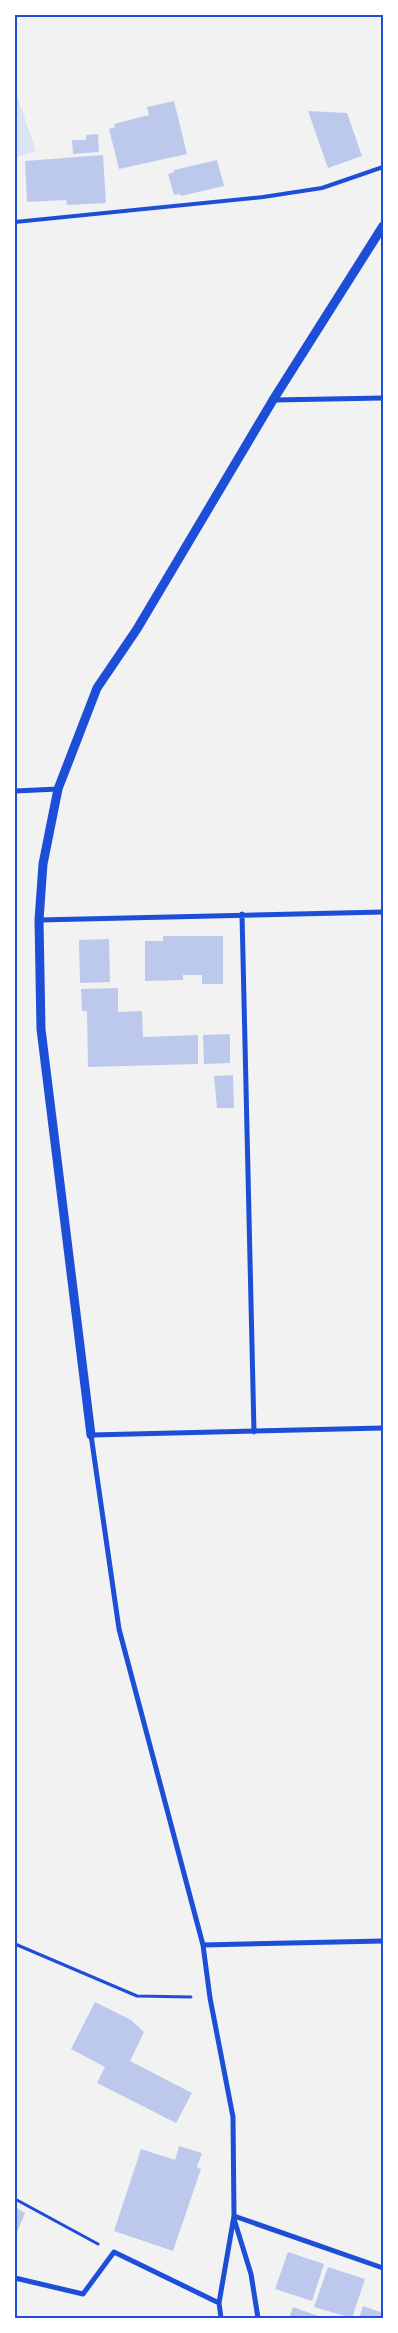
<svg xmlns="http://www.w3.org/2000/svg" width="398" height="2333" font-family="'Exo 2',sans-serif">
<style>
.green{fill:#dbe4f7}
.building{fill:#bdc9ec}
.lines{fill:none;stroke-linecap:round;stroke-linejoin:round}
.path{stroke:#1d4ed8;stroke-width:3}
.service{stroke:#1d4ed8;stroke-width:4}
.minor{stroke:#1d4ed8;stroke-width:5}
.tertiary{stroke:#1d4ed8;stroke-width:9}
.neatline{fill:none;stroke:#1d4ed8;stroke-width:2}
</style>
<rect width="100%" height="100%" fill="#f2f2f2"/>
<!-- green -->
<path class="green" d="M15 90 36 151 15 158Z"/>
<!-- building -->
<path class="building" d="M174 101 187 154 119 169 109 129 115 127 114 124 149 115 147 107Z
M308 111 347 113 362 156 328 168Z
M98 134 99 152 73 154 72 140H86V135Z
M103 155 106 203 67 205 66 200 27 202 25 161Z
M217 160 224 186 181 196 180 194 174 195 168 174 174 172V170Z
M163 936H223V984H202V975H183V980L145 981V941H163Z
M109 939 110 982 80 983 79 940Z
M118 988V1012L142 1011 143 1037 198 1035V1064L88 1067 87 1011H82L81 989Z
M230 1034V1063L204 1064 203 1035Z
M233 1075 234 1108H217L214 1076Z
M95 2002 131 2020 144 2032 130 2061 192 2093 176 2123 97 2083 105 2067 71 2049Z
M179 2146 202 2153 197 2167 201 2169 173 2251 114 2231 141 2149 175 2160Z
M15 2207 25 2213 15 2237Z
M288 2252 324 2264 312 2301 275 2289Z
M328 2267 365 2279 352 2318 314 2307Z
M363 2306 383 2313V2318H359Z
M293 2307 324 2318H289Z"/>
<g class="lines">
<!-- path -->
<path class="path" d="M15 1944 137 1996 191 1997
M15 2199 98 2244"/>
<!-- service -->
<path class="service" d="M15 222 263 197 322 188 383 167"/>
<!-- minor -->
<path class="minor" d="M274 400 383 398
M15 791 58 789
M242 914 254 1432
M39 920 383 912
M203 1945 383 1941
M234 2216 383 2268
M234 2219 251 2274 258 2318
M15 2278 83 2294 114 2252 219 2303
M221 2318 219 2303 234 2216 233 2117 210 1998 203 1945 119 1629 91 1435 383 1428"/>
<!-- tertiary -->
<path class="tertiary" d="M91 1435 41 1029 39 920 43 864 58 789 97 688 137 629 273 400 383 226"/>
</g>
<!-- border -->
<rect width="398" height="2333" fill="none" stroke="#ffffff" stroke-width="32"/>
<rect x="16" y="16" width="366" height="2301" class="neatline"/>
</svg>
